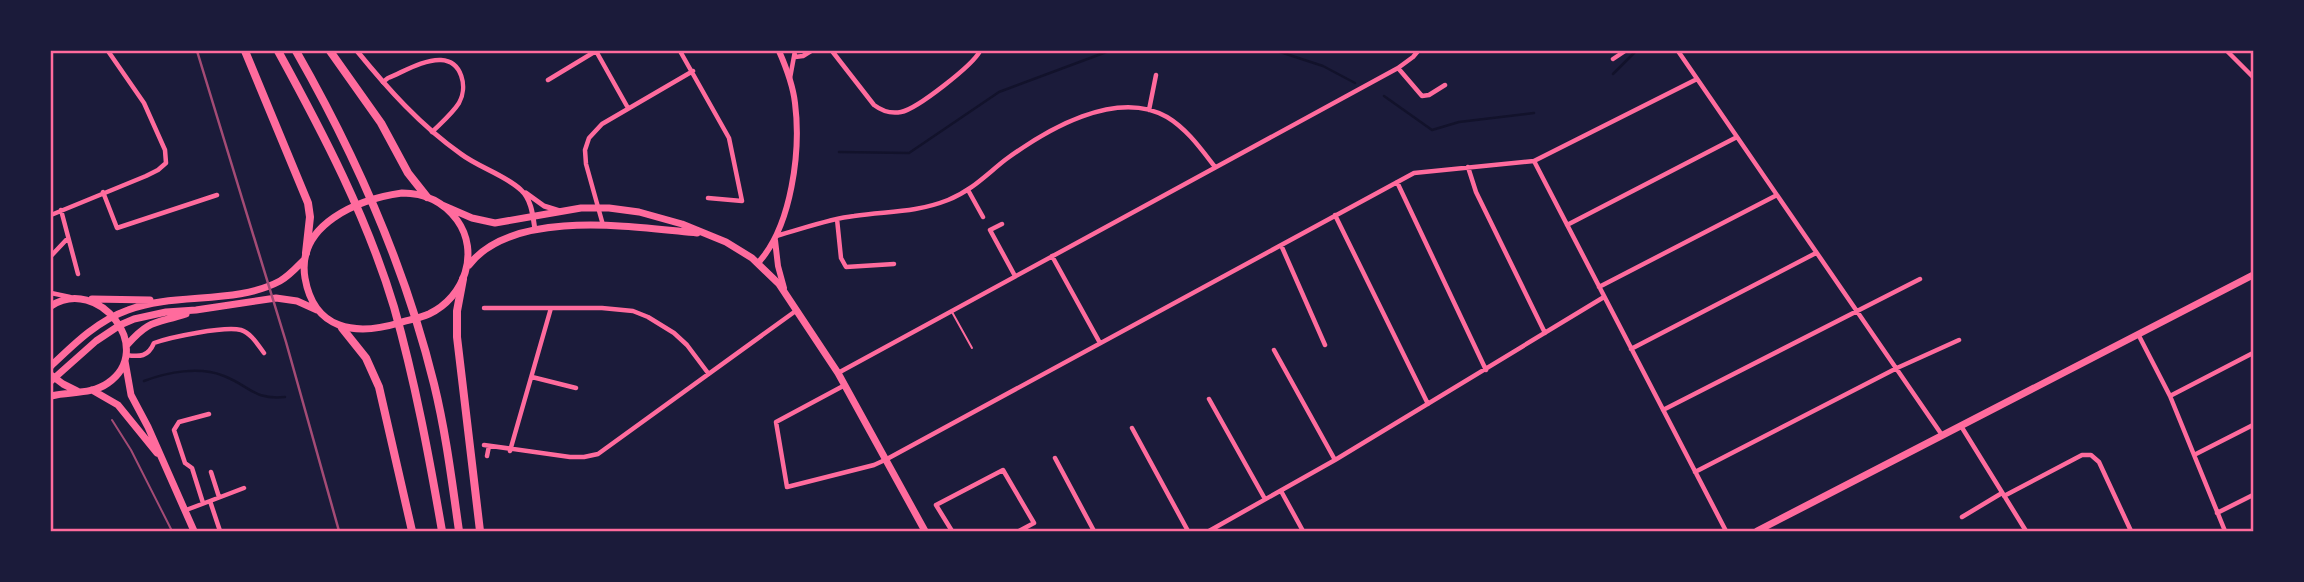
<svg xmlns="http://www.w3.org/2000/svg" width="2304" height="582" font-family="Roboto,sans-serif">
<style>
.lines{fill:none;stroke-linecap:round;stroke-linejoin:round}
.stream{stroke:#12122b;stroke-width:2.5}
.service{stroke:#ff6b9d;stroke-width:2}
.minor{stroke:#ff6b9d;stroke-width:4.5}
.tertiary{stroke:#ff6b9d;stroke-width:5}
.secondary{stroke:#ff6b9d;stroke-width:6}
.primary{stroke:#ff6b9d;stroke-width:7}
.motorway{stroke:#ff6b9d;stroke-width:8}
.tram{stroke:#a44b75;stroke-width:2}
.rail{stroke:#a44b75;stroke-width:2.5}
.neatline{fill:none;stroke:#ff6b9d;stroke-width:2.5}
</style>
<rect width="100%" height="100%" fill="#1b1b3a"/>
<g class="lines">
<!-- stream -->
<path class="stream" d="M1277 51 1323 66 1355 83
M1613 74 1636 51
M1384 96 1432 130 1459 122 1534 113
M839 152 909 153 999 92 1109 51
M144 381C168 372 199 366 224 376 250 386 253 400 285 397"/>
<!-- service -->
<path class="service" d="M952 312 972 348"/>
<!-- minor -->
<path class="minor" d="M680 51 729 138 742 201 708 198
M832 51 874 105C882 111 891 114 901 112 917 109 973 65 980 51
M1678 51 1942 435
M2227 51 2253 77
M795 57 803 56 811 51
M1613 59 1625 51
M1398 68 1422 96 1429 95 1445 85
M790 78 795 51
M548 80 596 51 628 108
M383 82 388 78C403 72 424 59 441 60 462 61 468 87 459 103 452 114 441 123 432 132
M1149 110 1156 75
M1534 161 1726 531
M1468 167 1476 192 1545 333
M1397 182 1486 370
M968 190 983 217
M103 192 117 228 217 195
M61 210 78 274
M51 215 146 176 158 170 166 163 165 150 144 103 108 51
M1335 215 1428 404
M837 219 841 258 846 267 894 264
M1002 224 990 230 1015 276
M603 225 586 164 585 150 589 138 602 124 693 71
M1567 225 1737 137
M776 236C802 229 828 219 854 216 888 211 915 213 948 200 971 191 986 175 1005 160 1046 130 1116 88 1167 117 1187 129 1201 149 1215 167
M1281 245 1325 345
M51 256 68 238
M1052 256 1100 343
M1599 287 1777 195
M51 293 70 297
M484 308H602L633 311 648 317 674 333 687 345 708 373
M2138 334 2170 396 2225 531
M1631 349 1816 253
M1274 350 1335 460
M126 355C140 357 148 357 154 343 171 337 224 326 241 330 251 333 258 345 264 353
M838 373 1398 68 1413 57 1418 51
M532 377 576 388
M845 385 776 422 787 487 874 465 887 459 1414 173 1534 161 1697 79
M2170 396 2253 353
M1209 399 1265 499
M1663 410 1920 279
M1961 426 2026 531
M1132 428 1188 531
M484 445 570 457H584L598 454 797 310
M510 451 551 308
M2194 455 2253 425
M487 456 489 446
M1055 458 1094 531
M211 472 219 497
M1695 472 1897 368 1959 340
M1281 491 1303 531
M2004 496 2082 455H2091L2099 462 2131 531
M210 501 244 488
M203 503 192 468 185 463 174 430 179 422 209 414
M186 510 210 501 220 531
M2217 513 2253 495
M1962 517 2002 493
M952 531 936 505 1003 470 1034 523 1019 531
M1209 531 1335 460 1604 297"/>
<!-- tertiary -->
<path class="tertiary" d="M357 51C388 89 420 125 461 154 478 167 507 176 521 190 532 200 533 217 535 230
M526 193 544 206 560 211"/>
<!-- secondary -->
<path class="secondary" d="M775 240 778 266 784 288
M758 263C792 226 801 150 795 103 793 85 786 67 779 51"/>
<!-- primary -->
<path class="primary" d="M402 193C424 193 443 201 457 220 480 252 465 297 429 314 420 318 409 320 399 323 355 336 314 330 305 278 296 224 359 199 402 193Z
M442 205 472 218 495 223 581 208H609L639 212 682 224 726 242 752 258 779 284 838 373 925 531
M469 265C513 208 634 227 697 233
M92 299 150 300
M51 306C98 275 157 349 108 383 91 395 70 391 51 396
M127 345C150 319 155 324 186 314
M125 361 131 395 148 427 194 531
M51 366C74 344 97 321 128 310 175 292 235 305 280 281 289 276 297 267 304 260
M51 375 63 384 77 391
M51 381 96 341 120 325 134 319 166 312 196 310 276 298 297 301 317 310
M92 390 118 405 157 453
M1757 531 2253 275"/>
<!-- motorway -->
<path class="motorway" d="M245 51 308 203 310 217 306 253
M278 51C323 133 367 217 394 307 415 381 429 456 442 531
M296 51C356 156 405 266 434 384 446 433 452 482 459 531
M330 51 381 123 408 173 427 197
M463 279 457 311V337L480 531
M342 328 366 358 379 387 412 531"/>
<!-- tram -->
<path class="tram" d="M112 420 131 450 172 531"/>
<!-- rail -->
<path class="rail" d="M197 51 286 342 339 531"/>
</g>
<!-- border -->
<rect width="2304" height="582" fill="none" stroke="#1b1b3a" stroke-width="105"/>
<rect x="52" y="52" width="2200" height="478" class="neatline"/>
</svg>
